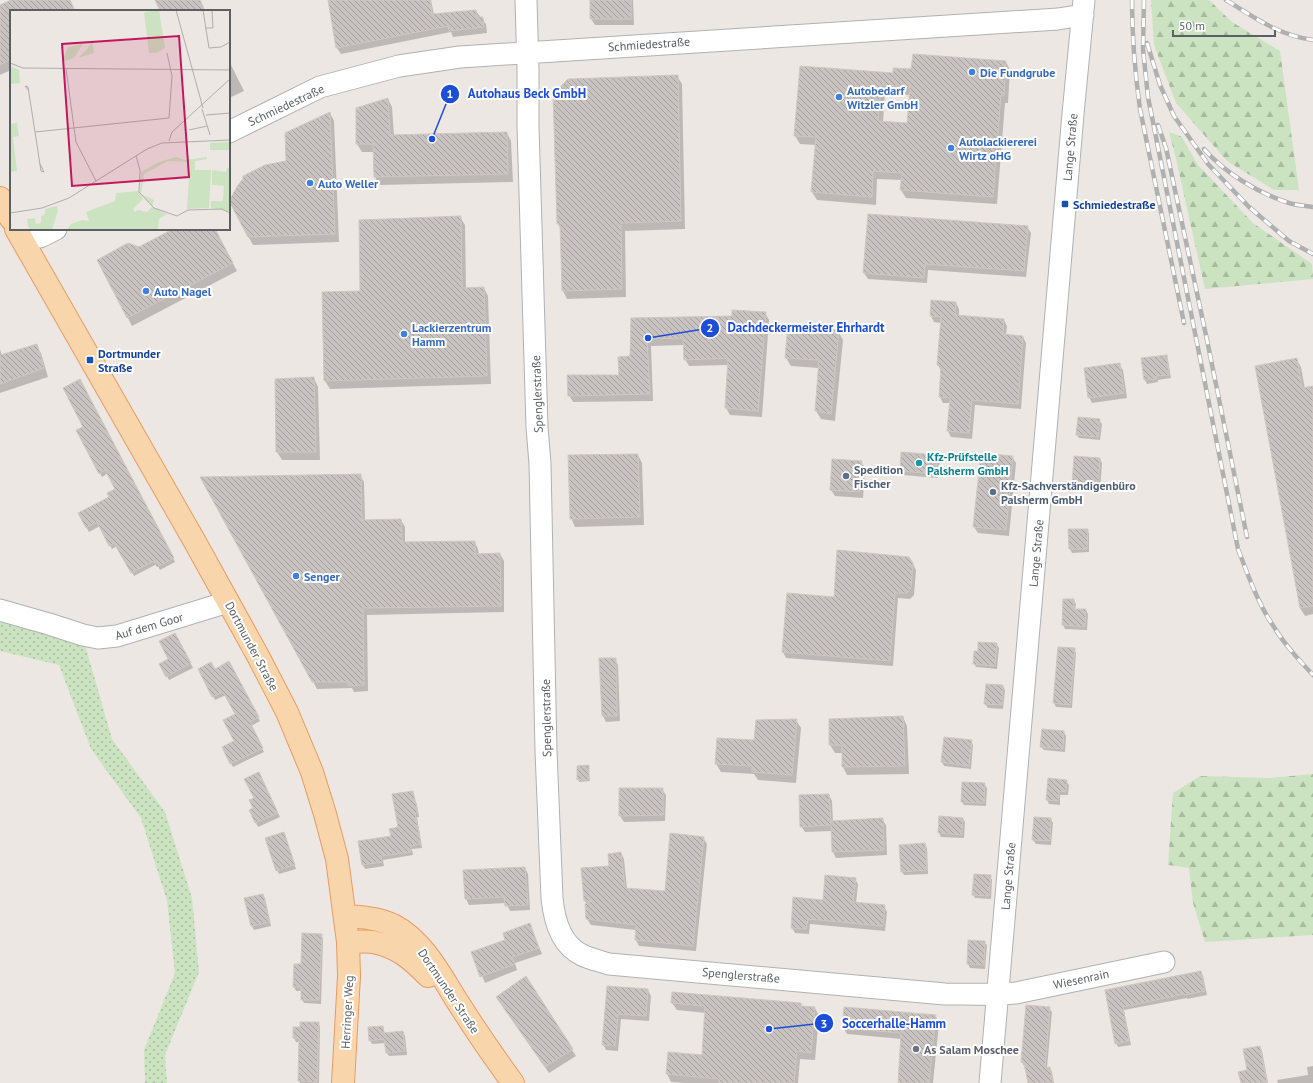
<svg xmlns="http://www.w3.org/2000/svg" width="1313" height="1083" font-family="'PT Sans',sans-serif">
<style>
.grass{fill:url(#grass-dots)}
.forest{fill:url(#forest-firs)}
.shadow{fill:#0003;fill-rule:evenodd}
.building{fill:url(#building-back-hatch);stroke:#d1c7c1;fill-rule:evenodd}
.lines{fill:none;stroke-linecap:round;stroke-linejoin:round}
.minor-casing{stroke:#aeb2b4;stroke-width:23}
.major-casing{stroke:#e89a61;stroke-width:24}
.minor{stroke:#fff;stroke-width:21}
.major{stroke:#f9d5ab;stroke-width:22}
.rail-casing{stroke:#afb0b0;stroke-width:4.5}
.rail{stroke:#fff;stroke-width:3;stroke-dasharray:9;stroke-linecap:butt}
.shop-dot{fill:#3f7fe0;stroke:#fff;stroke-width:1.5}
.transit-dot{fill:#1a4fb4;stroke:#fff;stroke-width:1.5}
.culture-dot{fill:#0f9aa8;stroke:#fff;stroke-width:1.5}
.service-dot{fill:#5c6f8a;stroke:#fff;stroke-width:1.5}
.worship-dot{fill:#6b7280;stroke:#fff;stroke-width:1.5}
.labels{text-anchor:middle;dominant-baseline:central;stroke-width:4;stroke-linejoin:round;paint-order:stroke}
.street-label{font-size:12px;fill:#5b6062;stroke:#fff}
.shop-label{font-size:12px;font-weight:bold;fill:#366cbe;stroke:#fff;text-anchor:start}
.transit-label{font-size:12px;font-weight:bold;fill:#164399;stroke:#fff;text-anchor:start}
.culture-label{font-size:12px;font-weight:bold;fill:#0d838f;stroke:#fff;text-anchor:start}
.service-label{font-size:12px;font-weight:bold;fill:#4e5e75;stroke:#fff;text-anchor:start}
.worship-label{font-size:12px;font-weight:bold;fill:#5b616d;stroke:#fff;text-anchor:start}
.inset-road{fill:none;stroke:#afadab;stroke-width:1}
.view{fill:#c2185b;fill-opacity:0.15;stroke:#c2185b;stroke-width:2}
.inset-edge{fill:none;stroke:#5b6062;stroke-width:2}
.leader{fill:none;stroke:#1d4ed8;stroke-width:1.5}
.callout-dot{fill:#1d4ed8;stroke:#fff;stroke-width:1.5}
.mark-label{font-size:12px;text-anchor:middle;font-weight:bold;fill:#fff}
.callout-label{font-size:13px;text-anchor:middle;font-weight:bold;fill:#1d4ed8;stroke:#fff;stroke-width:4;stroke-linejoin:round;paint-order:stroke}
</style>
<defs>
<pattern id="grass-dots" width="8" height="8" patternUnits="userSpaceOnUse"><rect width="8" height="8" fill="#cbe3c0"/><path d="M2 2h.1M6 6h.1" fill="none" stroke="#a8bb9f" stroke-width="1.8" stroke-linecap="round"/></pattern>
<pattern id="forest-firs" width="22" height="20" patternUnits="userSpaceOnUse"><rect width="22" height="20" fill="#cbe3c0"/><path d="M5 1l3.5 6h-7zM16 11l3.5 6h-7z" fill="#a8bb9f"/></pattern>
<pattern id="building-back-hatch" width="6" height="6" patternUnits="userSpaceOnUse"><rect width="6" height="6" fill="#c8c2c0"/><path d="M-1 5l2 2M0 0l6 6M5-1l2 2" fill="none" stroke="#a5a19f"/></pattern>
</defs>
<rect width="100%" height="100%" fill="#ede7e3"/>
<!-- grass -->
<path class="grass" d="M0 619 84 641 112 739 165 812 192 898 199 972 165 1055 167 1083H145L144 1050 175 973 167 901 141 818 91 749 59 665 0 651Z"/>
<!-- forest -->
<path class="forest" d="M1151 0H1209L1232 22 1280 51 1299 190H1274L1227 161 1176 103 1154 45Z
M1169 132 1182 137 1198 165 1253 223 1312 264 1313 279 1205 289 1176 159Z
M1313 774V935L1205 942 1193 903 1189 868 1168 865 1173 793 1200 776 1270 778Z"/>
<!-- shadow -->
<path class="shadow" d="M13 0H69L75 11H11V70L0 75V6Z
M329 0H431L434 15 476 11 486 24 487 33 453 37 451 32 341 54 337 48Z
M591 0H633L634 25H595L591 19Z
M229 61 244 91 229 98Z
M1006 62 1010 70 1008 103H1005L997 204 906 198 901 190 902 180 877 179 876 205 817 200 812 192 816 145 800 144 795 136 894 74 912 70ZM885 93 910 95 908 124 883 122Z
M677 76 682 84 685 229 625 231 626 297 567 299 563 291 561 229 558 224Z
M388 99 392 107 394 136 507 133 511 141 513 182 379 185 375 177 374 152H362L357 144Z
M330 113 334 121 339 242 253 245 248 236 287 162Z
M460 217 465 225 466 289 484 288 488 296 491 384 330 389 325 381 361 292Z
M1027 227 1031 233 1026 277 928 270 927 283 868 279 864 273Z
M176 229H215L237 271 132 326 98 260 139 248Z
M932 301 956 303 959 309V316L1004 320 1007 326 1006 336 1023 337 1026 343 1021 409 975 405 972 439 951 437 948 431 950 403H943L940 397 941 371 938 365 941 323 934 322 931 316Z
M765 313 769 320 762 417 730 415 726 408 729 365 689 366 685 359 684 345 651 346 653 401 573 402 569 395 620 376 631 357 632 319 733 317Z
M789 326 838 331 843 340 835 421 821 419 816 411 819 368 791 366 786 358Z
M36 345 41 353 48 377 0 393V349L2 356Z
M1166 356 1168 360 1171 378 1158 380V382L1147 384 1145 380 1142 359Z
M1296 359 1301 367 1305 389 1313 387V614L1305 616 1300 608Z
M1119 364 1123 370 1127 398 1092 403 1089 397Z
M314 378 318 387 320 460H282L277 452Z
M80 380 175 562 160 570 157 564 134 576 117 546 112 549 100 526 89 532 79 514 110 498 117 489 108 473 102 477 78 431 84 427Z
M1099 420 1102 424 1100 440 1079 438 1077 435Z
M902 453 937 456 940 460 938 478 903 475 901 471Z
M638 455 642 463 644 525 575 527 571 518Z
M1012 457 1016 463 1009 536 978 533 974 527Z
M1075 457 1100 459 1102 463 1100 490 1075 488 1073 484Z
M833 460 861 462 865 468 863 498 835 496 831 490Z
M360 475 364 482 365 521 401 520 405 527V543L475 542 478 549 479 555 500 554 504 561V612L367 615 368 691 354 692 352 688 317 689 201 478Z
M1087 530 1089 533V552L1072 553 1070 549Z
M913 564 916 570 914 595 910 599 898 598 893 666 786 658 783 652 834 598Z
M1064 600H1074L1076 604 1075 610H1086L1088 614 1087 630 1065 629 1063 625Z
M175 634 193 668 169 680 161 664 170 660Z
M996 644 999 648 997 669 976 667 974 663 979 652Z
M1058 648 1074 649 1076 653 1072 708 1056 707 1054 703Z
M615 659 618 665 620 721 606 722 603 716Z
M229 663 260 721 251 726 264 752 233 767 223 748 236 742 237 714 226 695 215 700 199 669 214 670Z
M1003 686 1005 690 1003 709 988 708 985 704Z
M903 717 907 726 909 774 847 775 843 767V753H835L830 745Z
M796 720 801 728 796 783 758 780 754 774 721 772 716 764 718 739 755 741Z
M1064 732 1066 736 1065 752 1044 750 1041 747Z
M945 738 971 741 973 745 971 769 944 766 942 762Z
M588 766 590 781 579 782 578 767Z
M261 777 280 817 258 827 250 810 254 808 255 799Z
M1066 781 1069 785 1068 795H1060V805L1049 804 1047 800Z
M984 784 987 788 986 806 964 805 962 802Z
M662 789 666 795 665 821 624 822 620 816Z
M412 792 417 805 419 817H417L422 848 412 849 413 855 383 860 384 866 365 869 363 865 359 842 392 837 399 828Z
M829 795 832 801 833 822 882 819 886 825 887 855 836 858 833 852 832 831 805 832 801 826Z
M963 819 965 822 964 838 941 837 939 833Z
M1051 819 1053 823 1051 845 1036 844 1033 840Z
M284 833 296 869 279 874 277 870Z
M703 838 707 844 696 951 639 946 636 940V930L591 925 587 919V904L585 901 621 853 624 859 627 889 666 892Z
M925 844 927 848 928 874 904 875 902 872Z
M525 868 528 874 530 910 510 911 506 903 469 905 466 899Z
M990 876 992 880 991 899 975 898 973 894Z
M855 879 858 884 856 904 884 906 887 912 885 931 810 924 809 934 795 933 792 928 824 901Z
M263 895 265 898 271 926 254 930 252 926 246 899Z
M530 925 542 954 515 963 517 970 485 983 473 953 506 941Z
M321 935 323 939 321 1004 304 1003 302 999V991H296L294 987 302 965Z
M984 942 987 945 985 969 970 968 968 964Z
M1201 972 1203 976 1207 995 1187 999V998L1124 1010 1131 1045 1118 1047 1116 1043 1106 991Z
M525 978 576 1056 549 1073 501 1003Z
M608 987 648 990 651 996 649 1021 621 1019 618 1051 606 1050 603 1044Z
M672 1003 800 1004 802 1007 815 1008 819 1016 815 1060 800 1059 798 1083H684L671 1082 667 1074 669 1053 703 1056 706 1013 677 1010Z
M1049 1008 1052 1012 1047 1068H1050L1052 1072 1054 1083H1029L1026 1066H1024L1022 1062Z
M935 1016 939 1023 933 1083H899L902 1039 847 1034 843 1027Z
M318 1023 320 1027 319 1083H300L299 1081 300 1042H296L294 1038V1028H301Z
M383 1027 385 1034 403 1032 405 1036 407 1055 389 1056 387 1053 386 1043 372 1044 370 1040Z
M1260 1047 1262 1051 1268 1083H1242Z
M1313 1066V1083H1278L1277 1080 1308 1075 1307 1067Z"/>
<!-- building -->
<path class="building" d="M11 0H70L75 11H11V59L0 65V5Z
M155 0H200L205 11H160Z
M328 0H430L432 14 476 10 477 17H483L484 27 449 31 448 26 336 48Z
M590 0H631V19H590Z
M913 54 1006 61 1004 95H1001L993 197 900 190 902 173 873 171 872 197 811 192 816 137 794 136 800 66 893 73V68L911 69ZM881 85 910 87 907 123 878 121Z
M678 75 681 221 621 223 622 289 562 291 560 224H557L553 94 568 79Z
M388 98 390 135 507 132 508 174 374 177 373 144H356V108Z
M330 112 335 234 248 237 229 201 238 185 243 179V176L265 165 286 161 285 133Z
M868 214 1028 226 1024 271 925 264 924 278 863 273Z
M461 216 462 288 484 287 487 376 324 381 322 292 360 291 359 220Z
M173 229H215L233 263 127 318 97 260 128 243 139 247Z
M931 300 956 302 955 315 1004 319 1003 334 1023 336 1018 404 972 400 969 433 947 431 950 398 939 397 941 366 937 365 941 317 930 316Z
M732 310 766 312 758 411 725 408 728 358 684 360 683 338 647 339 650 394 568 396 567 375H619L618 357 630 356 631 318 732 316Z
M788 325 839 330 831 414 815 411 819 360 785 358Z
M37 344 44 368 0 384V355Z
M1167 355 1169 375 1156 376 1157 379 1144 380 1141 358Z
M1297 358 1302 388 1313 386V606L1300 608 1255 366Z
M1120 363 1124 393 1088 398 1084 368Z
M314 377 316 452H276L275 379Z
M80 379 174 558 157 567 154 561 131 573 114 543 109 546 97 522 86 528 78 513 109 497 107 493 115 489 105 470 99 474 76 430 83 427 63 388Z
M1078 417 1100 419 1098 437 1076 435Z
M901 452 938 455 936 474 900 471Z
M981 453 1013 456 1006 530 973 527Z
M638 454 640 517 570 519 568 455Z
M1074 456 1100 458 1098 486 1072 484Z
M832 459 862 461 860 492 830 490Z
M361 474 362 520 401 519 402 542 475 541V554L500 553 501 606 363 608 364 685 349 686 347 682H312L200 477Z
M1068 529H1088L1087 549H1069Z
M837 550 909 557 913 563 911 588 907 593H895L890 661 782 652 787 593 834 597Z
M1063 599H1074V609H1086L1085 627 1062 625Z
M175 633 191 663 166 677 159 664 168 659 159 641Z
M978 642 997 643 995 666 973 664 974 651H978Z
M1058 647 1075 648 1070 705 1053 703Z
M599 658H616L617 716H602Z
M229 661 259 717 250 722 263 748 230 764 222 747 234 741 223 720 235 714 223 692 212 697 198 669 211 662 215 669Z
M986 684 1003 685 1002 705 984 704Z
M903 716 905 766 842 767V745H829V719Z
M797 719 792 775 752 772V766L715 764 717 738 754 740 756 720Z
M1042 729 1064 731 1063 749 1040 747Z
M944 737 972 740 969 766 941 762Z
M589 765V780H577V766Z
M259 772 278 813 255 823 249 810 253 808 249 800 254 798 244 779Z
M1048 778 1067 780 1066 792 1059 791 1058 801 1046 800Z
M962 782 985 783 984 803 961 802Z
M619 788H663V815L619 816Z
M413 791 418 813H415L421 844 411 846V852L381 856 382 862 362 865 358 841 391 836 389 829 398 827 392 794Z
M829 794 831 821 883 818 884 850 832 852 831 825 800 827 799 795Z
M939 816 963 818 962 835 938 833Z
M1034 817 1051 818 1050 841 1032 840Z
M284 832 295 865 276 871 265 838Z
M670 833 704 837 693 946 635 940 636 925 586 919 585 904 592 901H584L581 868 609 866 608 854 621 852 625 888 665 891Z
M925 843 927 870 901 872 899 845Z
M525 867 528 905 505 906 504 897 465 899 463 870Z
M974 874 991 875 989 896 972 895Z
M825 875 856 878 853 902 885 905 883 926 808 919 806 929 791 928 793 897 823 900Z
M263 894 270 922 251 926 244 898Z
M530 923 539 948 512 957 515 964 480 977 471 952 505 940 503 933Z
M302 933 322 934 319 1000H301V987H293L294 964H301Z
M968 940 985 941 984 965 967 964Z
M1201 971 1205 991 1184 995V994L1123 1007 1129 1041 1115 1044 1105 990Z
M526 976 573 1049 545 1067 496 997Z
M607 986 648 989 646 1016 618 1014 615 1046 602 1045Z
M672 992 801 1003V1006L815 1007 811 1053 797 1051 794 1083H719V1079L666 1074 668 1052 702 1055 705 1006 671 1003Z
M1026 1005 1050 1007 1045 1068 1050 1067 1053 1083H1028L1024 1063 1021 1062Z
M844 1007 936 1015 929 1083H898L901 1033 842 1028Z
M300 1022H319L317 1082 298 1081 299 1039 293 1038V1027H300Z
M383 1026 384 1033 403 1031 405 1051 386 1053 384 1039 369 1041 368 1027Z
M1260 1046 1267 1083H1241L1238 1072 1247 1070 1243 1049Z"/>
<g class="lines">
<!-- minor casing -->
<g class="minor-casing">
<path id="minor" d="M526 0 528 70V126L537 427 540 464 546 751 552 898C554 919 561 945 582 955 590 959 600 961 609 964L945 994C969 994 993 995 1016 993L1164 962
M229 132 320 87 399 66 460 57 1058 19 1083 15
M20 236 40 237 56 229
M0 610 49 624 83 635 98 638 117 636 228 602
M990 1083 1073 114 1084 0"/>
</g>
<!-- major casing -->
<g class="major-casing">
<path id="major" d="M0 198 11 219
M16 229 195 542 258 656 287 712 312 772 325 814 337 859 348 942 349 976 343 1083
M345 916C361 917 378 918 393 925 424 941 441 976 459 1004 476 1031 494 1057 513 1083
M348 942C356 942 366 941 373 942 398 947 411 959 428 976"/>
</g>
<!-- minor -->
<use href="#minor" class="minor"/>
<!-- major -->
<use href="#major" class="major"/>
<!-- rail casing -->
<g class="rail-casing">
<path id="rail" d="M1132 0C1132 37 1135 73 1140 109L1184 323
M1144 0 1143 49 1148 97 1238 549C1248 575 1258 604 1274 627 1285 645 1299 660 1313 675
M1226 0C1255 18 1278 35 1313 40
M1147 43 1160 85 1174 116 1208 164 1249 207 1289 241 1313 254
M1158 125 1166 148 1207 340 1247 537
M1204 149C1225 173 1258 193 1289 203 1296 205 1305 206 1313 207"/>
</g>
<!-- rail -->
<use href="#rail" class="rail"/>
</g>
<!-- markers -->
<g class="shop-dot">
<circle cx="972" cy="72" r="4"/>
<circle cx="839" cy="97" r="4"/>
<circle cx="951" cy="148" r="4"/>
<circle cx="310" cy="183" r="4"/>
<circle cx="146" cy="291" r="4"/>
<circle cx="404" cy="334" r="4"/>
<circle cx="296" cy="576" r="4"/>
</g>
<g class="transit-dot">
<rect x="1061" y="200" width="8" height="8" rx="2"/>
<rect x="86" y="356" width="8" height="8" rx="2"/>
</g>
<circle class="culture-dot" cx="919" cy="463" r="4"/>
<g class="service-dot">
<circle cx="846" cy="476" r="4"/>
<circle cx="993" cy="492" r="4"/>
</g>
<circle class="worship-dot" cx="916" cy="1049" r="4"/>
<g class="labels">
<!-- street labels -->
<g class="street-label">
<text transform="translate(649 44) rotate(-4)">Schmiedestraße</text>
<text transform="translate(286 105) rotate(-25)">Schmiedestraße</text>
<text transform="translate(1070 147) rotate(-85)">Lange Straße</text>
<text transform="translate(537 394) rotate(-92)">Spenglerstraße</text>
<text transform="translate(1036 553) rotate(-85)">Lange Straße</text>
<text transform="translate(149 626) rotate(-16)">Auf dem Goor</text>
<text transform="translate(252 646) rotate(62)">Dortmunder Straße</text>
<text transform="translate(546 718) rotate(-91)">Spenglerstraße</text>
<text transform="translate(1008 876) rotate(-85)">Lange Straße</text>
<text transform="translate(741 975) rotate(5)">Spenglerstraße</text>
<text transform="translate(1081 979) rotate(-12)">Wiesenrain</text>
<text transform="translate(449 991) rotate(56)">Dortmunder Straße</text>
<text transform="translate(347 1012) rotate(-87)">Herringer Weg</text>
</g>
<!-- shop labels -->
<g class="shop-label">
<text x="980" y="72">Die Fundgrube</text>
<text x="847" y="90">Autobedarf<tspan x="847" dy="14">Witzler GmbH</tspan></text>
<text x="959" y="141">Autolackiererei<tspan x="959" dy="14">Wirtz oHG</tspan></text>
<text x="318" y="183">Auto Weller</text>
<text x="154" y="291">Auto Nagel</text>
<text x="412" y="327">Lackierzentrum<tspan x="412" dy="14">Hamm</tspan></text>
<text x="304" y="576">Senger</text>
</g>
<!-- transit labels -->
<g class="transit-label">
<text x="1073" y="204">Schmiedestraße</text>
<text x="98" y="353">Dortmunder<tspan x="98" dy="14">Straße</tspan></text>
</g>
<!-- culture labels -->
<g class="culture-label">
<text x="927" y="456">Kfz-Prüfstelle<tspan x="927" dy="14">Palsherm GmbH</tspan></text>
</g>
<!-- service labels -->
<g class="service-label">
<text x="854" y="469">Spedition<tspan x="854" dy="14">Fischer</tspan></text>
<text x="1001" y="485">Kfz-Sachverständigenbüro<tspan x="1001" dy="14">Palsherm GmbH</tspan></text>
</g>
<!-- worship labels -->
<g class="worship-label">
<text x="924" y="1049">As Salam Moschee</text>
</g>
</g>
<!-- overview -->
<g transform="translate(10 10)">
<rect width="220" height="220" fill="#ede7e3"/>
<path d="M0 56 9 60 10 73 0 74ZM0 105 1 114 7 113 9 126 3 127 7 161 0 162ZM220 132V140H200V133ZM166 147 175 150 197 147V149L185 151V160H201L199 198 177 199 180 152 158 151 134 164 131 184 144 190 142 196 130 183 131 162 149 152ZM217 158H220V202L201 198V191H213L214 176 202 175V160L216 162ZM128 181 133 189 123 199 125 202 128 200 137 202 142 197 157 204 149 209 148 220H99L79 211 76 202 105 191 106 183ZM47 196 48 201 42 220H19L17 209 25 208 26 214 31 213V206L35 204V199Z" fill="#cbe3c0"/>
<path d="M149 0 155 38 147 43H139L134 2ZM82 31 84 43 68 48 77 39ZM73 34 64 48 52 52 58 37ZM72 210 89 213 99 220H57L61 214Z" fill="#cbe3c0"/>
<path class="inset-road" d="M166 0 193 98M193 0 199 38 211 37 220 32M195 18H203L202 1M0 53 13 58 220 60M56 59 66 132 86 171M19 81 15 76 18 77 25 122M192 99 200 125M196 105 220 103M179 120 197 116M159 131 162 122 220 69M126 146 130 160 129 182 144 198 167 206 178 200 212 199 220 203M30 154 34 162 31 161 25 122 159 108 162 66 157 43M0 203 32 198 59 188 137 139 152 133 220 130"/>
<path class="view" d="M169 26 179 167 62 176 52 34Z"/>
<rect width="220" height="220" class="inset-edge"/>
</g>
<!-- callouts -->
<path class="leader" d="M432 139L450 94M648 338L710 328M769 1029L824 1023"/>
<g class="callout-dot">
<circle cx="432" cy="139" r="4"/>
<circle cx="648" cy="338" r="4"/>
<circle cx="769" cy="1029" r="4"/>
<circle cx="450" cy="94" r="10"/>
<circle cx="710" cy="328" r="10"/>
<circle cx="824" cy="1023" r="10"/>
</g>
<g class="mark-label">
<text x="450" y="98">1</text>
<text x="710" y="332">2</text>
<text x="824" y="1028">3</text>
</g>
<g class="callout-label">
<text x="527" y="98">Autohaus Beck GmbH</text>
<text x="806" y="332">Dachdeckermeister Ehrhardt</text>
<text x="894" y="1028">Soccerhalle-Hamm</text>
</g>
<!-- scale -->
<path d="M1173 30v6h102v-6" fill="none" stroke="#5b6062" stroke-width="2"/>
<text x="1179" y="30" font-size="12" fill="#5b6062" stroke="#ffffff" stroke-width="3" paint-order="stroke">50 m</text>
</svg>
